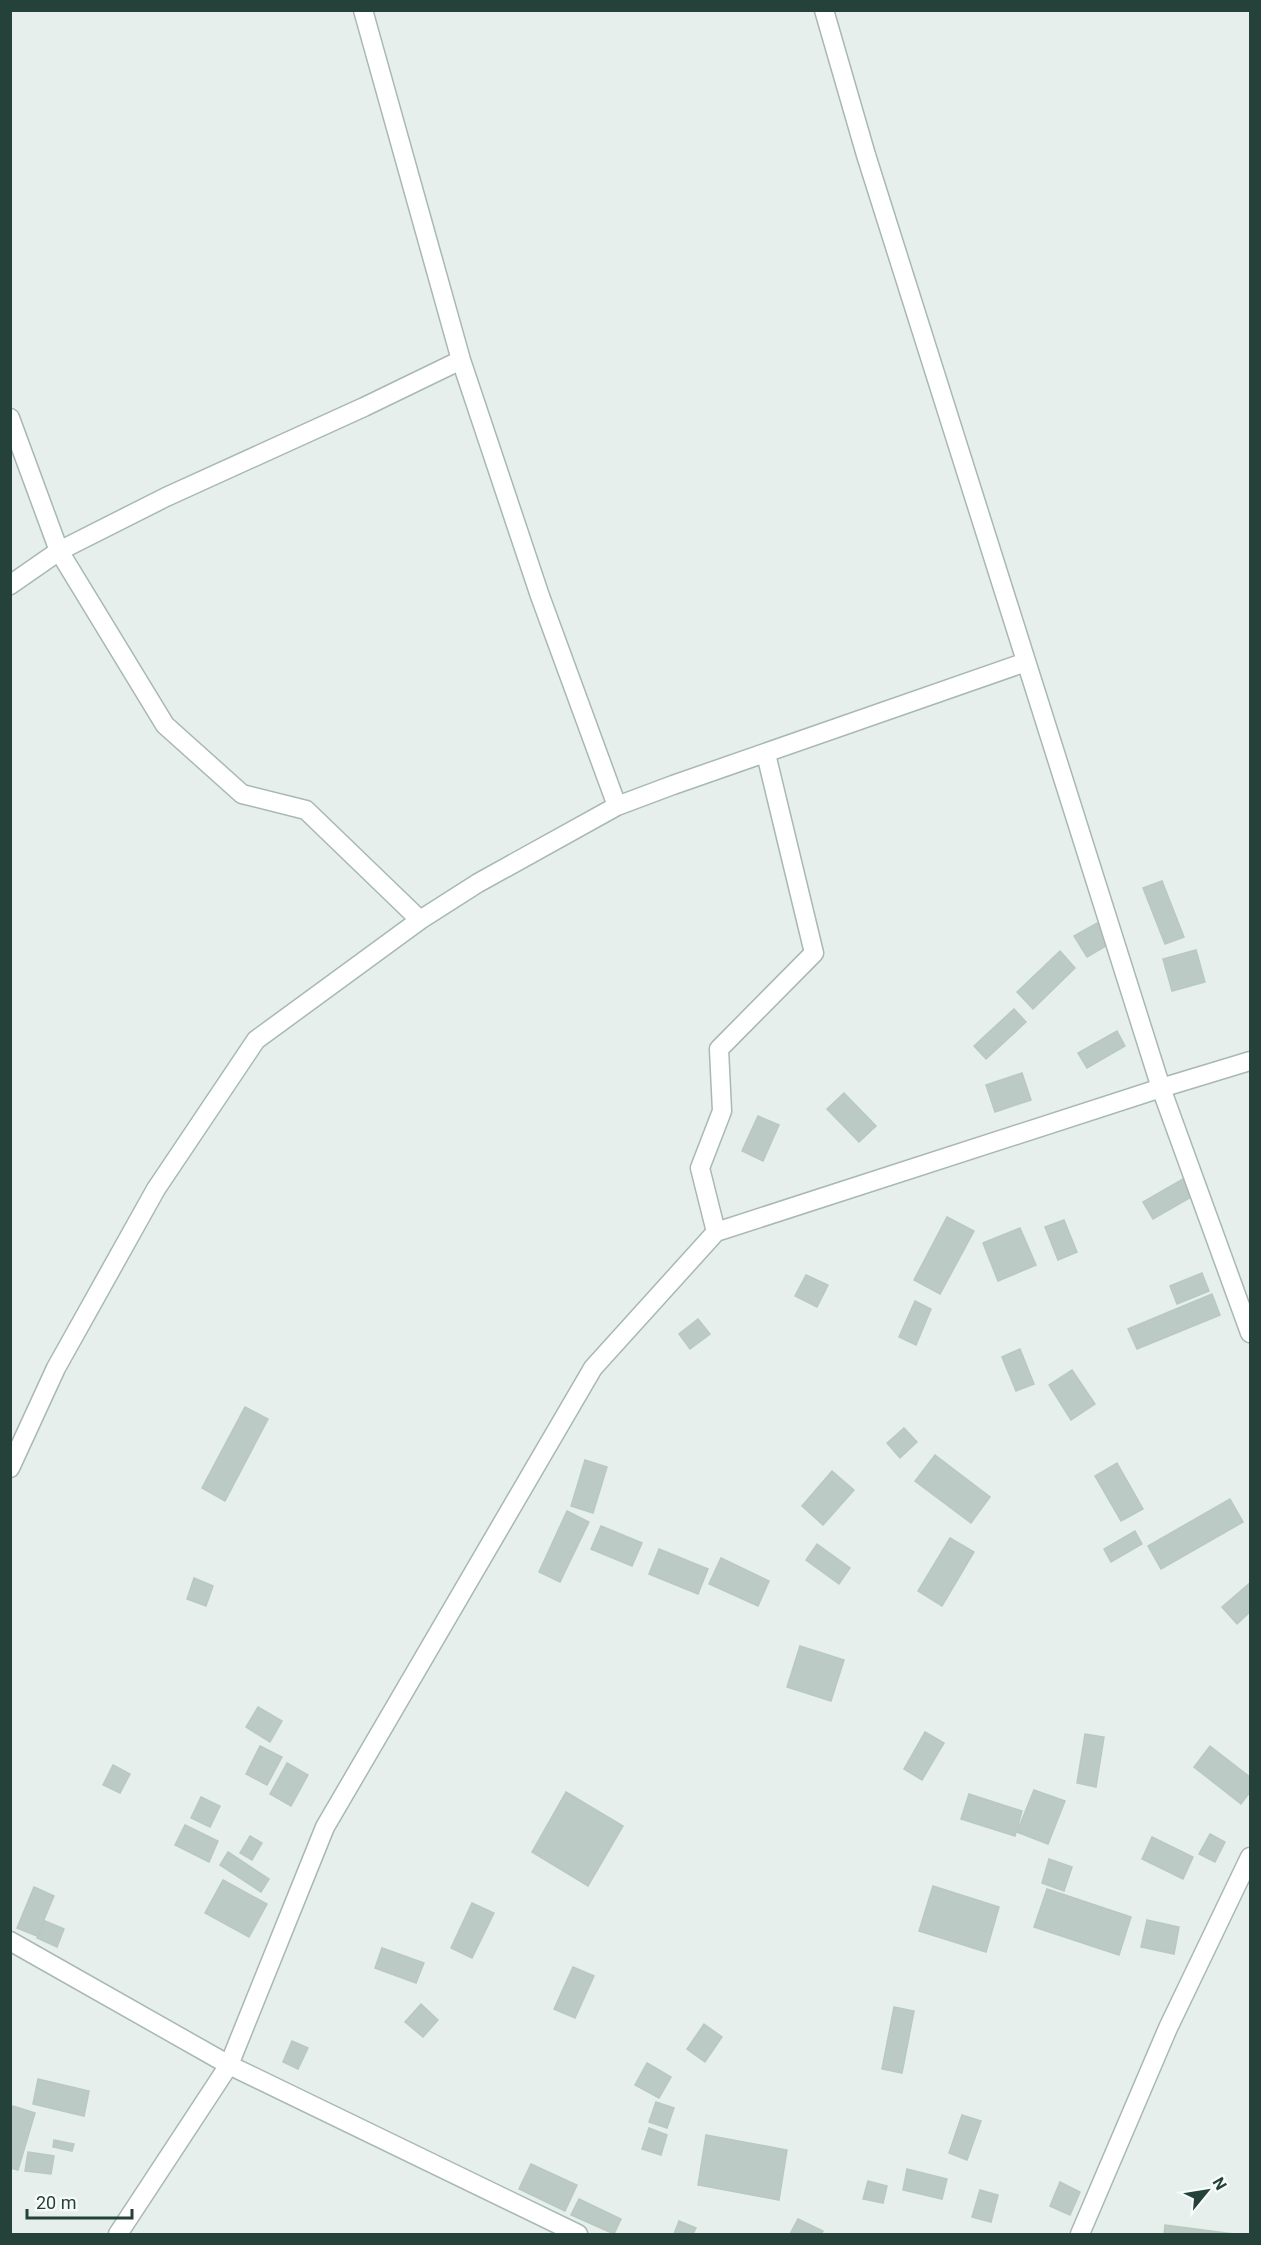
<svg xmlns="http://www.w3.org/2000/svg" width="1261" height="2245" font-family="Roboto,sans-serif">
<style>
.building{fill:#bbcac4;stroke:#b8c9c2;stroke-width:1.5}
.lines{fill:none;stroke-linecap:round;stroke-linejoin:round}
.street-casing{stroke:#a8b8b2;stroke-width:21}
.street{stroke:#fff;stroke-width:18}
</style>
<rect width="100%" height="100%" fill="#e6efeb"/>
<!-- building -->
<path class="building" d="M1162 881 1184 937 1165 944 1143 888Z
M1099 922 1111 943 1087 957 1074 936Z
M1196 950 1205 982 1172 991 1163 959Z
M1060 951 1075 968 1033 1009 1017 992Z
M1014 1009 1026 1022 986 1059 974 1046Z
M1117 1031 1125 1046 1087 1068 1078 1053Z
M1022 1073 1031 1100 995 1112 986 1085Z
M844 1093 876 1126 859 1142 827 1109Z
M758 1116 779 1125 763 1161 742 1151Z
M1183 1179 1193 1196 1153 1219 1143 1202Z
M947 1217 974 1231 940 1294 914 1280Z
M1064 1220 1077 1252 1058 1260 1045 1227Z
M1020 1228 1036 1265 998 1281 983 1243Z
M1202 1273 1209 1291 1177 1304 1170 1286Z
M806 1275 828 1285 817 1307 795 1296Z
M1212 1294 1220 1315 1137 1349 1128 1329Z
M915 1301 931 1309 916 1345 899 1337Z
M698 1319 710 1334 690 1349 679 1334Z
M1020 1349 1034 1384 1016 1391 1002 1357Z
M1072 1370 1095 1404 1071 1420 1049 1385Z
M245 1407 268 1419 225 1501 202 1488Z
M904 1428 917 1442 900 1458 887 1443Z
M935 1455 990 1497 971 1523 915 1481Z
M585 1460 607 1467 593 1513 571 1506Z
M1117 1463 1143 1509 1121 1521 1095 1476Z
M832 1471 854 1490 823 1525 802 1506Z
M1230 1499 1243 1522 1161 1569 1148 1546Z
M567 1511 589 1522 560 1582 539 1572Z
M601 1526 642 1543 632 1566 591 1549Z
M1135 1531 1142 1544 1111 1562 1104 1549Z
M950 1538 974 1552 942 1606 918 1591Z
M817 1544 850 1568 839 1584 806 1560Z
M659 1549 708 1569 698 1594 649 1574Z
M721 1558 769 1581 758 1606 709 1584Z
M194 1578 213 1586 206 1606 187 1599Z
M1250 1583V1612L1237 1624 1222 1607Z
M800 1646 844 1660 831 1701 787 1687Z
M258 1707 282 1721 270 1742 246 1727Z
M925 1732 944 1743 922 1780 904 1769Z
M1085 1734 1104 1737 1096 1787 1077 1783Z
M260 1746 282 1757 267 1785 246 1774Z
M1210 1746 1250 1777V1792L1241 1804 1194 1767Z
M287 1763 308 1775 291 1806 270 1794Z
M113 1765 130 1774 120 1793 103 1785Z
M1034 1790 1065 1801 1048 1844 1017 1832Z
M566 1792 623 1826 588 1886 532 1852Z
M969 1794 1022 1811 1015 1836 961 1819Z
M201 1797 220 1806 210 1827 191 1818Z
M185 1825 218 1841 209 1862 175 1845Z
M1210 1834 1225 1842 1215 1862 1199 1854Z
M250 1836 262 1843 252 1860 240 1853Z
M1152 1837 1193 1857 1183 1879 1142 1859Z
M228 1852 269 1879 261 1892 220 1865Z
M1049 1859 1072 1867 1064 1891 1042 1883Z
M223 1880 267 1904 249 1937 205 1913Z
M933 1886 999 1907 986 1952 919 1931Z
M34 1887 54 1896 37 1936 17 1928Z
M1047 1889 1131 1917 1119 1955 1034 1927Z
M472 1903 494 1913 472 1958 451 1948Z
M1147 1920 1179 1927 1174 1954 1141 1947Z
M45 1921 64 1929 57 1947 37 1938Z
M382 1948 424 1963 416 1983 375 1968Z
M573 1967 594 1976 575 2018 554 2009Z
M421 2004 438 2020 423 2037 405 2022Z
M894 2007 914 2011 902 2073 882 2069Z
M704 2024 722 2037 705 2062 687 2049Z
M292 2041 308 2048 298 2069 283 2062Z
M647 2063 671 2077 659 2098 635 2085Z
M38 2079 89 2091 84 2116 33 2104Z
M656 2102 674 2108 667 2128 649 2122Z
M13 2106 35 2113 18 2170 10 2168V2116Z
M962 2115 981 2121 967 2160 949 2153Z
M649 2128 667 2135 661 2155 642 2149Z
M706 2135 787 2150 779 2200 698 2185Z
M54 2140 74 2144 72 2151 53 2147Z
M28 2152 54 2156 51 2174 25 2171Z
M531 2164 577 2185 565 2211 519 2189Z
M907 2169 947 2179 942 2199 903 2190Z
M868 2181 887 2186 883 2203 863 2199Z
M1060 2182 1080 2192 1070 2215 1050 2206Z
M980 2190 998 2195 991 2222 972 2217Z
M579 2199 621 2219 614 2234 571 2215Z
M798 2219 823 2231 821 2234H790Z
M679 2221 696 2228 693 2234H674Z
M1165 2225 1234 2234H1164Z"/>
<g class="lines">
<!-- street casing -->
<g class="street-casing">
<path id="street" d="M363 10 461 360 540 596 617 806
M824 10 866 155 1161 1088 1250 1333
M10 418 59 551 165 725 242 794 306 810 420 920
M10 585 59 551 166 497 364 407 461 360
M716 1232 700 1168 722 1111 719 1049 814 953 766 754
M10 1468 56 1368 156 1189 256 1040 420 920 478 883 617 806 673 785 1026 662
M10 1941 229 2065 578 2234
M118 2234 229 2065 325 1827 593 1368 716 1232 1161 1088 1250 1061
M1080 2234 1168 2028 1250 1857"/>
</g>
<!-- street -->
<use href="#street" class="street"/>
</g>
<!-- border -->
<rect width="1261" height="2245" fill="none" stroke="#24423a" stroke-width="24"/>
<!-- north arrow -->
<g transform="translate(1207 2191) rotate(60)" stroke="#f7fbf9" stroke-width="4.5" paint-order="stroke">
<path d="M0-4.5L10 22L0 15L-10 22Z" fill="#24423a"/>
<text y="-9" font-size="16" font-weight="bold" text-anchor="middle" fill="#24423a">N</text>
</g>
<!-- scale -->
<path d="M27 2209v9h105v-9" fill="none" stroke="#24423a" stroke-width="3"/>
<text x="36" y="2209" font-size="18" fill="#24423a" stroke="#f7fbf9" stroke-width="4.5" paint-order="stroke">20 m</text>
</svg>
